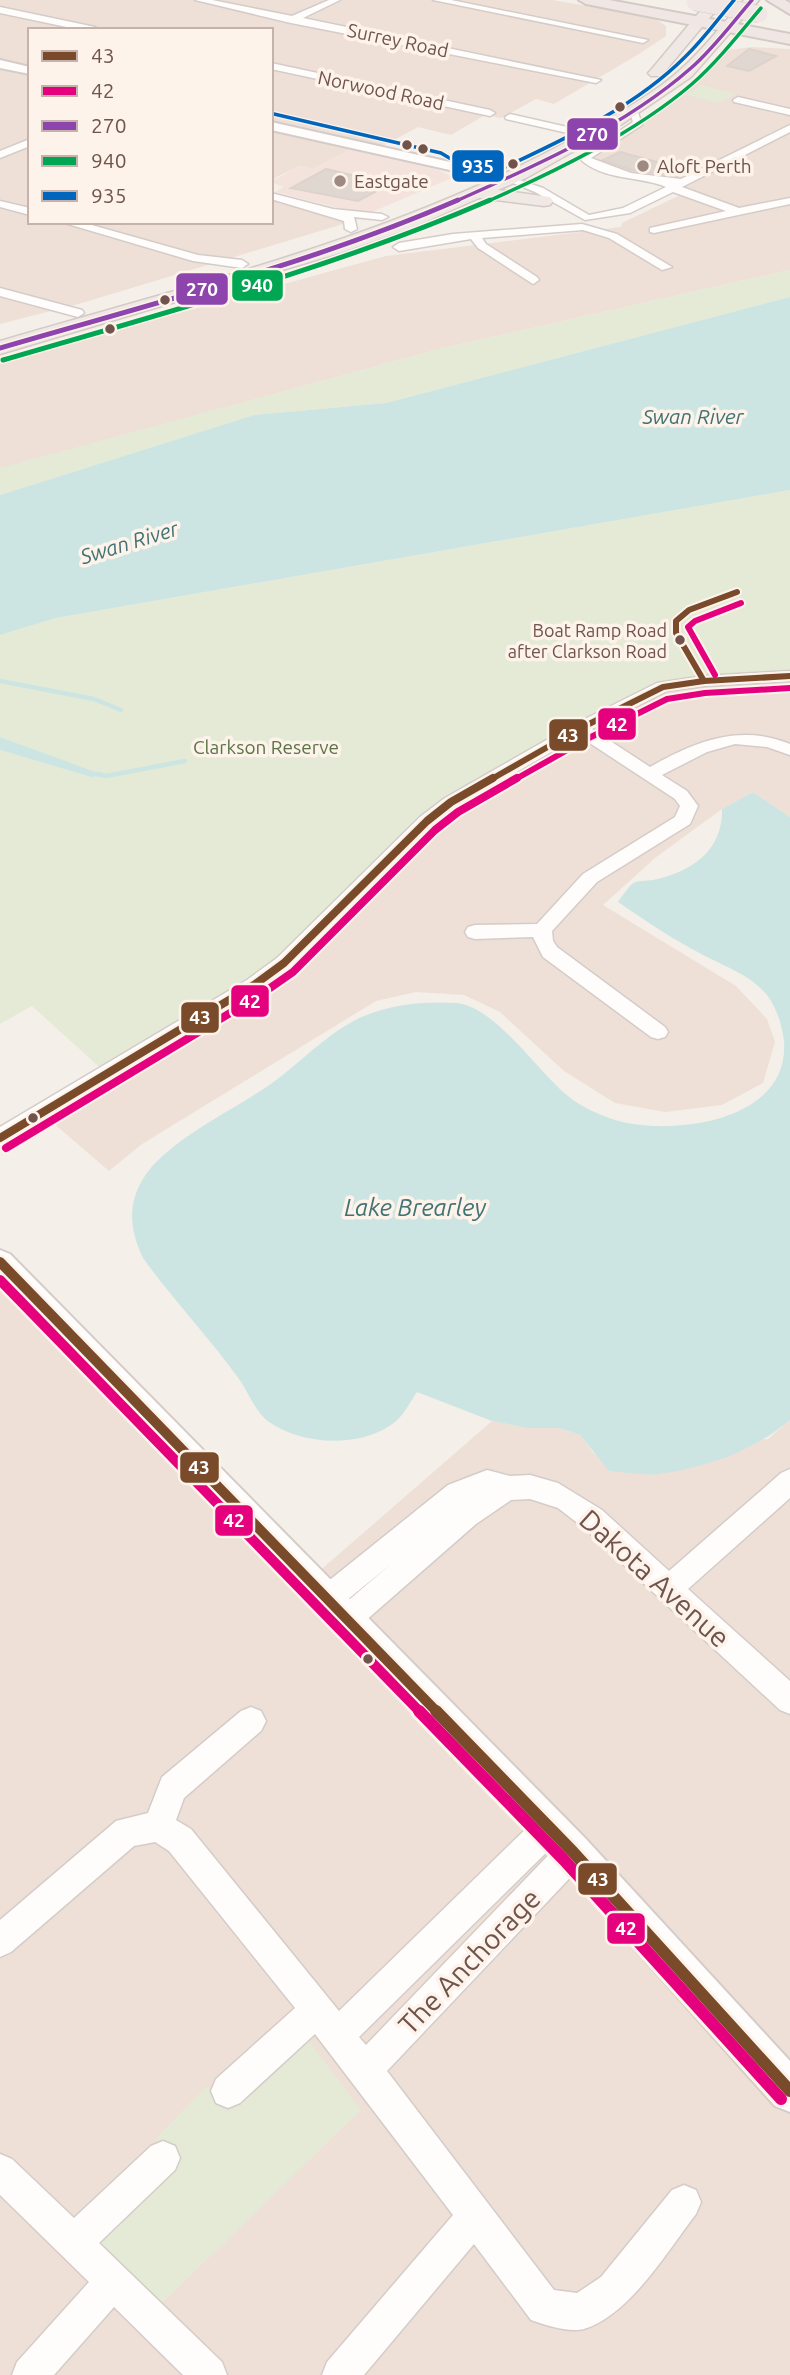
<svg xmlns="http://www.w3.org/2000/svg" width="790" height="2375" font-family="Ubuntu,sans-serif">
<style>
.residential{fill:#eee0d7}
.commercial{fill:#f4e3dd}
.green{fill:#e4ead5}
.water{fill:#cce5e3}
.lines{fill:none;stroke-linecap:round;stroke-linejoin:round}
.stream{stroke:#cce5e3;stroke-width:4.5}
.building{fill:#e1d7d1;stroke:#ddd2cc;stroke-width:2}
.minor-casing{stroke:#d4ccc8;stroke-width:3}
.tertiary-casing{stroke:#d4ccc8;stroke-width:4}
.trunk-casing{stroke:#d3cac6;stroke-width:3}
.motorway-casing{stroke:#d3cac6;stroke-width:4}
.minor{fill:#fefdfc;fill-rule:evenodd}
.tertiary{fill:#fefdfc;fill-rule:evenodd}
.trunk{fill:#f0e8e4;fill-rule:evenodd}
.motorway{fill:#f0e6e4;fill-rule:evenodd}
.motorway-bridge-casing{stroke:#d3cac6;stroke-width:18;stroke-linecap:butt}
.motorway-bridge{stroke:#f0e6e4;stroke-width:17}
.bus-1-far3-casing{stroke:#fdf3ea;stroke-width:10}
.bus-1-far2-casing{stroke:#fdf3ea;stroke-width:12}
.bus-1-far1-casing{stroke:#fdf3ea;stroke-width:15}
.bus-1-casing{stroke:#fdf3ea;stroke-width:18}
.bus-2-far3-casing{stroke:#fdf3ea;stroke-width:10}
.bus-2-far2-casing{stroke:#fdf3ea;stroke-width:12}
.bus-2-far1-casing{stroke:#fdf3ea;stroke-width:15}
.bus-2-casing{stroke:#fdf3ea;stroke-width:18}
.bus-3-far1-casing{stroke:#fdf3ea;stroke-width:6}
.bus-3-casing{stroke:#fdf3ea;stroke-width:8}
.bus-4-far1-casing{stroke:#fdf3ea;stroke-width:6}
.bus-4-casing{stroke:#fdf3ea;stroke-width:8}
.bus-5-casing{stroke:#fdf3ea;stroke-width:6}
.bus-1-far3{stroke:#7a4b2a;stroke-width:6}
.bus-1-far2{stroke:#7a4b2a;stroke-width:8}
.bus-1-far1{stroke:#7a4b2a;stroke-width:10}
.bus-1{stroke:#7a4b2a;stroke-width:12}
.bus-2-far3{stroke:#e5007d;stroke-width:6}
.bus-2-far2{stroke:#e5007d;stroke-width:8}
.bus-2-far1{stroke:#e5007d;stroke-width:10}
.bus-2{stroke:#e5007d;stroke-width:12}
.bus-3-far1{stroke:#8e44ad;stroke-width:3.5}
.bus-3{stroke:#8e44ad;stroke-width:5}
.bus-4-far1{stroke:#00a651;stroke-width:3.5}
.bus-4{stroke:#00a651;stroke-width:5}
.bus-5{stroke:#0065bd;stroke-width:3.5}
.bus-dot{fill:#70544c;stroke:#fdf3ea;stroke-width:2.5}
.poi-dot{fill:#9f8a83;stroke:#fdf3ea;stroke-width:2.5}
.labels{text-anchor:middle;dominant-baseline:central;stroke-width:7;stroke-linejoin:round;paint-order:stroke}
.far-bus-label{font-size:18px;fill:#70544c;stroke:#fdf3ea;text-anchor:end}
.far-street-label{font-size:19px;fill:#70544c;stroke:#fdf3ea}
.far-poi-label{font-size:19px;fill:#70544c;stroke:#fdf3ea;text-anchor:start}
.far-park-label{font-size:19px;fill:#5a7545;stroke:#fdf3ea}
.far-water-label{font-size:21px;font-style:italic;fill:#427374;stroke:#fdf3ea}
.water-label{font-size:24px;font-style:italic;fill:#427374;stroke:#fdf3ea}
.near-street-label{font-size:28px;fill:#70544c;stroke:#fdf3ea}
.line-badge{stroke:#fdf3ea;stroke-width:2.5}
.badge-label{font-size:19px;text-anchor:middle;font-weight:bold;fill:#fff}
</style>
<rect width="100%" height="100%" fill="#f5efe9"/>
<!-- residential -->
<path class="residential" d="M0 0H553L654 18 666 26V36L639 54 554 104 536 99 501 118 485 115 451 135 418 127 370 153 353 148 313 169 299 166 271 180V30H30V222H271V195L363 218 82 303 0 324Z
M752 47 790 49V270L443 348 0 469V360L101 330H117L386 256 621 227 622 223 680 195 659 180 592 161 590 157 694 82 728 50Z
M790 680V817L753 792 722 809 655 858 603 905 736 986 767 1019 775 1042 763 1083 722 1105 665 1112 615 1103 564 1071 500 1012 464 995 416 992 376 1001 142 1144 109 1171 45 1116 456 803 580 731 665 690 682 686Z
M0 1262 308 1581 492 1421 527 1428H559L580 1435 595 1455 768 1439 790 1420V2375H0Z"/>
<!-- commercial -->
<path class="commercial" d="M353 148 438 170 454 177 372 212 347 210 275 192 283 187 271 182 299 166 313 169Z"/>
<!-- green -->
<path class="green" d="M701 85 736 94 719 103 687 95Z
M790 270V297L386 403 254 415 0 495V468L443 348Z
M790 490V676L678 682 450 798 282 962 106 1073 32 1006 0 1024V750L91 777 104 776 0 737V635L56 618Z
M304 2035 361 2110 155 2310 95 2242 175 2160 156 2138 207 2086 227 2111Z"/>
<!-- water -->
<path class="water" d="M790 297V490L56 618 0 635V495L254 415 386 403Z
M0 737 106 776 91 777 0 750Z
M753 792 790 817V1420C754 1451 705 1468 659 1474 643 1476 625 1472 609 1471L580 1435 559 1428H527L492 1421 417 1392C409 1404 403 1417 391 1425 357 1448 302 1445 269 1422 256 1413 248 1392 239 1379 209 1337 173 1300 143 1258 130 1231 127 1205 143 1179 166 1140 237 1109 275 1081 303 1060 331 1030 364 1016 394 1004 423 1001 456 1003 495 1006 537 1071 568 1096 582 1108 606 1118 623 1122 679 1135 790 1120 784 1041 782 1026 777 1008 767 995 748 972 717 964 692 949 666 935 642 918 618 902 622 896 627 889 632 884 637 880 646 881 653 880 691 872 723 851 722 809Z"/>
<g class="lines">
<!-- stream -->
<path class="stream" d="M0 681 94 699 121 710
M98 774 106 776 185 761"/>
</g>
<!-- building -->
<path class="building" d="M749 49 776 56 749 71 727 66Z
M620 152 687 170 677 176 632 170 603 160Z
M326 169 390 184 358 201 291 188Z"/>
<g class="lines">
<!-- minor casing -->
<g class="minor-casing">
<path id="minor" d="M195 0H212L292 16 329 0H340L303 18 601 80 596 83 291 23Z
M433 0H451L648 40 643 43Z
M0 7 95 27 99 30H81L0 13Z
M271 63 490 110 495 113 490 116 271 69Z
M738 97 790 109V115L734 102 733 100Z
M629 109H637L642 125 591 158 631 173 681 179 790 125V132L682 187 739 208 790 198V204L654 233 650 232V228L726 211 673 192 630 213 585 220 535 192 503 179 508 176 543 188 589 215 623 208 666 187C641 176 602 181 579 158L633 122Z
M510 114 576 129 577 131 572 134 506 119 505 117Z
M30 139V146L0 158V151Z
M271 193 333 209 382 214 388 217 382 220 354 217 357 229 351 232 345 229 344 221 271 199Z
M0 201 30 208V215L0 207Z
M61 222H81L198 255 242 260 248 264 242 268 193 261Z
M582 224 617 234 672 267 662 270 609 238 583 230 482 238 486 244 537 277 539 280 533 284 478 248 471 239 399 251 393 247 399 243 453 234Z
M0 288 82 310 84 313 78 317 0 296Z
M790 671V681L704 686 667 691 592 729 650 767C694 742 740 723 790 744V755L767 747 735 744 707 752 662 775 687 791 698 806 690 824 597 882 552 931 553 941 557 947 665 1027 668 1032 665 1037 658 1039 651 1037 543 957 533 937 475 939 468 937 465 932 468 927 475 925 537 924 583 874 675 817 680 806 675 799 579 736 457 806 434 825 291 968 261 990 0 1146V1127L247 980 277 958 420 817 445 798 573 725 657 683 704 676Z
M790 1469V1498L688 1589 790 1681V1714L780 1710 584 1528 558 1508 530 1499 511 1500 476 1524 356 1629 346 1633 336 1629 332 1620 336 1611 391 1564 336 1609 326 1613 316 1609 312 1600 316 1591 448 1485 487 1470 510 1476 530 1475 558 1483 602 1510 669 1571 781 1473Z
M251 1707 261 1711 266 1721 261 1731 184 1798 176 1820 191 1829 339 2011 537 1818 548 1814 559 1818 563 1829 559 1840 359 2037 366 2045 562 1841 573 1837 584 1841 588 1852 584 1863 387 2071 554 2290 577 2293 601 2277 672 2190 684 2185 696 2190 701 2202 696 2214C668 2250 630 2315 584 2329 569 2333 545 2325 531 2320L474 2244 364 2375H322L327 2362 453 2215 315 2034 240 2103 228 2108 216 2103 211 2091 216 2079 295 2008 169 1851 155 1842 134 1846 11 1952 0 1957V1920L116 1821 148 1813 162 1777 241 1711Z
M163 2141 175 2146 180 2158 175 2170 99 2243 222 2362 227 2375H183L114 2307 54 2375H12L17 2362 89 2282 0 2195V2154L12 2159 74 2218 151 2146Z"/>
</g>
<!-- tertiary casing -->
<g class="tertiary-casing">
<path id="tertiary" d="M0 60 30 67V74L0 68Z
M271 122 508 175 515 179 508 183 271 130Z
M0 1250 10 1254 586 1839 790 2061V2112L775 2106 560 1865 0 1281Z"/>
</g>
<!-- trunk casing -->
<g class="trunk-casing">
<path id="trunk" d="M715 0H731L712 15 661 76H651L648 73 651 70 702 9Z
M744 0H759L691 77 622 124 526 178 498 190 550 197 553 201 550 205 544 206 479 198 416 226 340 253 0 354V341C193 284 391 238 568 141 604 121 649 98 680 70 703 50 723 23 744 0Z"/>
</g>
<!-- motorway casing -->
<g class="motorway-casing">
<path id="motorway" d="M579 0H609L790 34V44L586 4Z
M767 0H785L790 3V14Z"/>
</g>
<!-- minor -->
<use href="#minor" class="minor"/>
<!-- tertiary -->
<use href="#tertiary" class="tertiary"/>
<!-- trunk -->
<use href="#trunk" class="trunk"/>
<!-- motorway -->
<use href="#motorway" class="motorway"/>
<!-- motorway-bridge casing -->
<g class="motorway-bridge-casing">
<path id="motorway-bridge" d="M695 2 759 14"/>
</g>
<!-- motorway-bridge -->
<use href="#motorway-bridge" class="motorway-bridge"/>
<!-- bus-1-far3 casing -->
<g class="bus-1-far3-casing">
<path id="bus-1-far3" d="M704 681 676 633V621L689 610 737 592
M490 780 579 729 663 687 704 681 790 676"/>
</g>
<!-- bus-1-far2 casing -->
<g class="bus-1-far2-casing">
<path id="bus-1-far2" d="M0 1138 254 985 284 963 427 821 451 802 493 778"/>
</g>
<!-- bus-1-far1 casing -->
<g class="bus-1-far1-casing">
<path id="bus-1-far1" d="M0 1262 438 1713"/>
</g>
<!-- bus-1 casing -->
<g class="bus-1-casing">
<path id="bus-1" d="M436 1711 573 1852 790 2091"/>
</g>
<!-- bus-2-far3 casing -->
<g class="bus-2-far3-casing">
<path id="bus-2-far3" d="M715 675 688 627 695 621 741 603
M514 780 585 740 667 699 705 693 790 688"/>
</g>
<!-- bus-2-far2 casing -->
<g class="bus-2-far2-casing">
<path id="bus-2-far2" d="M6 1148 260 995 293 972 435 830 458 812 517 778"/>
</g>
<!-- bus-2-far1 casing -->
<g class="bus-2-far1-casing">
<path id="bus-2-far1" d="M0 1280 421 1713"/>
</g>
<!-- bus-2 casing -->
<g class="bus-2-casing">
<path id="bus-2" d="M419 1711 564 1860 781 2099"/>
</g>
<!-- bus-3-far1 casing -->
<g class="bus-3-far1-casing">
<path id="bus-3-far1" d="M454 202C535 166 624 127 691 68 714 48 732 23 752 0"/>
</g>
<!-- bus-3 casing -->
<g class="bus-3-casing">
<path id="bus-3" d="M0 348C154 303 311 264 458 200"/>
</g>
<!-- bus-4-far1 casing -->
<g class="bus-4-far1-casing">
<path id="bus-4-far1" d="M486 202C554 172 635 133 692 84 718 61 739 34 761 8"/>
</g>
<!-- bus-4 casing -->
<g class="bus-4-casing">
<path id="bus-4" d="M3 360C167 312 333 268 490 200"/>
</g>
<!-- bus-5 casing -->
<g class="bus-5-casing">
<path id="bus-5" d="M274 114 441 153 451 159 497 171C562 140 633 109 685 57 703 40 718 19 734 0"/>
</g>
<!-- bus-1-far3 -->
<use href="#bus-1-far3" class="bus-1-far3"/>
<!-- bus-1-far2 -->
<use href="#bus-1-far2" class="bus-1-far2"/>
<!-- bus-1-far1 -->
<use href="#bus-1-far1" class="bus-1-far1"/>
<!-- bus-1 -->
<use href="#bus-1" class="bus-1"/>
<!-- bus-2-far3 -->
<use href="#bus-2-far3" class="bus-2-far3"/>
<!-- bus-2-far2 -->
<use href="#bus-2-far2" class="bus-2-far2"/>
<!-- bus-2-far1 -->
<use href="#bus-2-far1" class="bus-2-far1"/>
<!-- bus-2 -->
<use href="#bus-2" class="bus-2"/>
<!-- bus-3-far1 -->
<use href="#bus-3-far1" class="bus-3-far1"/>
<!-- bus-3 -->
<use href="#bus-3" class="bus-3"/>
<!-- bus-4-far1 -->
<use href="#bus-4-far1" class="bus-4-far1"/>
<!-- bus-4 -->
<use href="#bus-4" class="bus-4"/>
<!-- bus-5 -->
<use href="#bus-5" class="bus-5"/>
</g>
<!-- markers -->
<g class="bus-dot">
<circle cx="620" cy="107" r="6"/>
<circle cx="407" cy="145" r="6"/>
<circle cx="423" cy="149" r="6"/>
<circle cx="513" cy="164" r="6"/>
<circle cx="165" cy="300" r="6"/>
<circle cx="110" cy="329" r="6"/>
<circle cx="680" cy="640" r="6"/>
<circle cx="33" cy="1118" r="6"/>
<circle cx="368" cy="1659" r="6"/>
</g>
<g class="poi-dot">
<circle cx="643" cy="166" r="7"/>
<circle cx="340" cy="181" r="7"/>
</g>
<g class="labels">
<!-- far-bus labels -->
<g class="far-bus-label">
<text x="667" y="630">Boat Ramp Road<tspan x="667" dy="21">after Clarkson Road</tspan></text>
</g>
<!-- far-street labels -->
<g class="far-street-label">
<text transform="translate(398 40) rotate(12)">Surrey Road</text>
<text transform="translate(381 90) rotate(12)">Norwood Road</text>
</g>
<!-- far-poi labels -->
<g class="far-poi-label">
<text x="657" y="166">Aloft Perth</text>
<text x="354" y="181">Eastgate</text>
</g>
<!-- far-park labels -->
<g class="far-park-label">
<text x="266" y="747">Clarkson Reserve</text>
</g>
<!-- far-water labels -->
<g class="far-water-label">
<text x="693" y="416">Swan River</text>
<text transform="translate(129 542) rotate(-17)">Swan River</text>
</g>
<!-- water labels -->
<g class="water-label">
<text x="415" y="1207">Lake Brearley</text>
</g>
<!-- near-street labels -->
<g class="near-street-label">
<text transform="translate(655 1578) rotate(42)">Dakota Avenue</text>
<text transform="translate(469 1961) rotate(-46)">The Anchorage</text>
</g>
</g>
<g class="line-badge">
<rect x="566" y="117" width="53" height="34" rx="7" fill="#8e44ad"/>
<rect x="451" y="149" width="54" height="34" rx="7" fill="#0065bd"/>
<rect x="231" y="269" width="53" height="33" rx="7" fill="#00a651"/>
<rect x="175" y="272" width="54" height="34" rx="7" fill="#8e44ad"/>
<rect x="597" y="707" width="40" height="34" rx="7" fill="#e5007d"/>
<rect x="548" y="718" width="41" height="34" rx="7" fill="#7a4b2a"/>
<rect x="230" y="984" width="40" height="34" rx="7" fill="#e5007d"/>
<rect x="180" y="1001" width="40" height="33" rx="7" fill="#7a4b2a"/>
<rect x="179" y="1451" width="41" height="33" rx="7" fill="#7a4b2a"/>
<rect x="214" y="1504" width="40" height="33" rx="7" fill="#e5007d"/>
<rect x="577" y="1862" width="41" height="34" rx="7" fill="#7a4b2a"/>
<rect x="606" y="1912" width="40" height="33" rx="7" fill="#e5007d"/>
</g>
<g class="badge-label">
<text x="592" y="141">270</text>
<text x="478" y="173">935</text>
<text x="257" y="292">940</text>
<text x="202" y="296">270</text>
<text x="617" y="731">42</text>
<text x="568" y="742">43</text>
<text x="250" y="1008">42</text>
<text x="200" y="1024">43</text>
<text x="199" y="1474">43</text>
<text x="234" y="1527">42</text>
<text x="598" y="1886">43</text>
<text x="626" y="1935">42</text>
</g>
<!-- legend -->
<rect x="28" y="28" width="245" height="196" fill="#fdf3ea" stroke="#c5b3ab" stroke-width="2"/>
<rect x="42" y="51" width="35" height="10" fill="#7a4b2a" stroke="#c5b3ab" stroke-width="2"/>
<text x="91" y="63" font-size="21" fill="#70544c">43</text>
<rect x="42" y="86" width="35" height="10" fill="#e5007d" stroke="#c5b3ab" stroke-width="2"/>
<text x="91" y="98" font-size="21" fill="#70544c">42</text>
<rect x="42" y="121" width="35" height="10" fill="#8e44ad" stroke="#c5b3ab" stroke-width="2"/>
<text x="91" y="133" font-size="21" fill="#70544c">270</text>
<rect x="42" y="156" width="35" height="10" fill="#00a651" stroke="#c5b3ab" stroke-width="2"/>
<text x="91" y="168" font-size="21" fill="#70544c">940</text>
<rect x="42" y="191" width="35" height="10" fill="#0065bd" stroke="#c5b3ab" stroke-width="2"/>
<text x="91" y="203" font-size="21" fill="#70544c">935</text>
</svg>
